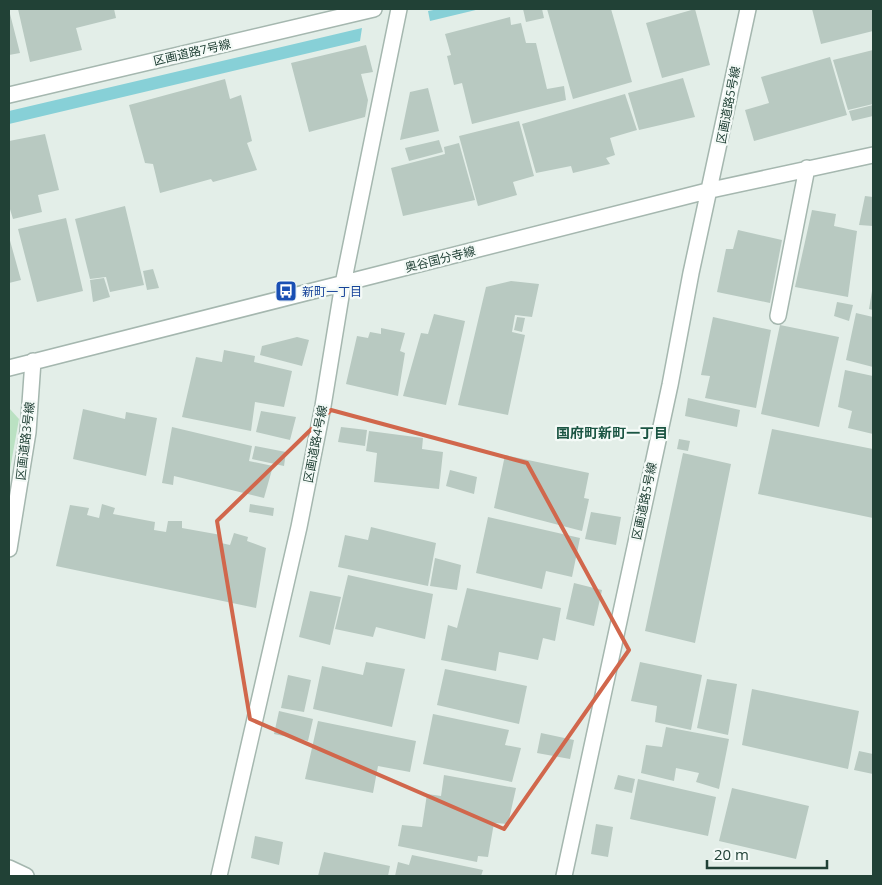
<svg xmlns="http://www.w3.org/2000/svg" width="882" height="885" font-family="'Open Sans','Noto Sans JP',sans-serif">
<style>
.green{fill:#bae1c2}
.water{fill:#87d0d7}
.building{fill:#b8c9c1}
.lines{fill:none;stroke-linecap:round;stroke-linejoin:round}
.minor-casing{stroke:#a5b7af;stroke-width:18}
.minor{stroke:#fff;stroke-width:15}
.marked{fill:none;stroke:#d1674c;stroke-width:4;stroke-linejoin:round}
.labels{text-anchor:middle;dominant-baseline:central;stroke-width:4.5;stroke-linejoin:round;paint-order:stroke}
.street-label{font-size:12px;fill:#214136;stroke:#f4faf7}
.transit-label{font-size:12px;fill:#164399;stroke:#f4faf7;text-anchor:start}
.neighbourhood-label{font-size:14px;font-weight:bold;fill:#1b5543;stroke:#f4faf7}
</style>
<rect width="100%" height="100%" fill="#e3eee8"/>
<!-- green -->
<path class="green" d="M9 408 19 419 9 475Z"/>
<!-- water -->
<path class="water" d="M439 9H480L430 21 428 11Z
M362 28 360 41 9 124V111Z"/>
<!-- building -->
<path class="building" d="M18 9H114L116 18 76 28 82 50 30 62Z
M523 9H542L544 18 526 22Z
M547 9H611L632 82 573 99Z
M695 9 710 65 662 78 646 23Z
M812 9H873V31L821 44Z
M9 10 20 53 9 55Z
M510 17 511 25 521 23 526 43H536L547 89 564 86 566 100 472 124 462 83 454 85 447 56 451 55 445 34Z
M366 45 373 72 361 74 368 100 365 117 309 132 291 63Z
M873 50V104L848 110 833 60Z
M830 57 847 115 754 141 745 110 769 103 761 77Z
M683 78 695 117 639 130 628 93Z
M225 79 230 99 241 95 252 141 247 143 257 170 213 182 211 179 160 193 153 164 145 163 129 105Z
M428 88 439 131 400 140 410 92Z
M625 94 637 130 610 138 615 155 606 158 610 164 573 173 571 166 536 173 522 124Z
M873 105V116L852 121 849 111Z
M519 121 534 176 513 182 517 195 478 206 459 136Z
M45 134 59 190 38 195 42 212 13 219 9 206V141Z
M439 140 443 152 409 161 405 148Z
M459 143 475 200 403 216 391 168 445 154 444 147Z
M865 196 873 197V226L859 225Z
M125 206 144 285 110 292 106 277 90 279 75 219Z
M812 210 836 214 834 226 857 231 848 297 795 287Z
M66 218 83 291 37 302 18 229Z
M738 230 782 240 770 303 717 292 726 249H733Z
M9 237 21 280 9 283Z
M153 269 159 288 147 290 143 271Z
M104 278 110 297 93 302 90 280Z
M511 281 539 284 532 317 515 315 512 332 525 335 508 415 458 405 486 287Z
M872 291 873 292V310L869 309Z
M837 302 853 305 849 321 834 316Z
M856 313 873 317V367L846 360Z
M434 314 465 321 446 405 403 396 421 333 428 334Z
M517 317 525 318 522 332 514 330Z
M713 317 771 330 756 408 705 398 710 376 701 375Z
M780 325 839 337 819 427 761 414Z
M381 328 405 333 400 351 405 353 398 396 346 384 357 336 368 338 370 332 381 334Z
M297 337 309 340 302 366 260 355 262 346Z
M224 350 255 356 254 362 292 371 284 407 255 402 251 431 182 417 196 357 222 362Z
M845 370 873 376V434L848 428 852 411 838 407Z
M688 398 740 410 737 427 685 416Z
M83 409 125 419 126 412 157 418 146 476 73 459Z
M261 411 296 417 290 440 256 432Z
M172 427 252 446 249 461 273 466 264 498 174 476 173 485 162 483Z
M341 427 367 430 365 446 338 442Z
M772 429 873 449V518L758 494Z
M369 431 423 438 422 449 443 452 439 489 374 482 377 453 366 451Z
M679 439 690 441 688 451 677 449Z
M255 446 286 452 284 466 252 459Z
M683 453 731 464 695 643 645 631Z
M505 455 589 473 584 498 589 499 582 531 494 508Z
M450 470 477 477 474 494 446 486Z
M102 504 115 508 113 514 155 522 154 530 166 532 168 521H182V528L221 535V543L230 545 234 533 248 537 247 541 266 548 256 608 56 566 70 505 89 508 87 515 99 518Z
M250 504 274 508 273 516 249 512Z
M591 512 621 517 616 545 585 539Z
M488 517 580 538 572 577 546 571 542 589 476 573Z
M371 527 436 543 428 586 338 567 345 535 368 540Z
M435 558 461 565 457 590 430 586Z
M348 575 433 594 425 639 376 627 373 637 335 629Z
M574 583 602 590 594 626 566 619Z
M467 588 561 608 555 641 543 638 538 660 499 652 496 671 441 660 448 625 457 628Z
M310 591 341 597 330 645 299 637Z
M366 662 405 669 392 727 313 709 322 666 363 675Z
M640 662 702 675 691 730 655 722 657 706 631 701Z
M445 669 527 686 519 724 437 705Z
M288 675 311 680 304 712 281 708Z
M707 679 737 684 728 735 697 728Z
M752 689 859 711 848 769 742 745Z
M279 711 313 719 308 741 274 734Z
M433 714 509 730 505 745 521 748 512 782 423 764Z
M318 721 416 741 410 772 378 766 373 793 305 779Z
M666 727 729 739 719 789 696 782 699 773 676 768 674 781 641 773 646 745 662 747Z
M541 733 574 740 570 759 537 753Z
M859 751 873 754V774L854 770Z
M444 775 516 788 508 824 494 823 488 857 478 856 477 862 398 846 402 825 422 827 427 794 441 796Z
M618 775 635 779 632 793 614 789Z
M638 779 716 797 708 836 630 819Z
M732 788 809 806 796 859 719 841Z
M596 824 613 827 608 857 591 854Z
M255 836 283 842 279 865 251 858Z
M324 852 390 866 388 876H318Z
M412 855 483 870 481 876H395L398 862 409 865Z"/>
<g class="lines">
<!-- minor casing -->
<g class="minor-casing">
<path id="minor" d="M9 95 374 9
M778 316 807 168
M9 368 711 190 873 155
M9 549 28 432 33 361
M9 868 26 876
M219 876 299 527 323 406 343 284 399 9
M564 876 670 385 691 273 748 9"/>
</g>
<!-- minor -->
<use href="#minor" class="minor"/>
</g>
<!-- marked area -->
<path class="marked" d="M331 410 527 463 629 650 504 829 250 719 217 521Z"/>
<!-- icons -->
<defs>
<g id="bus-square" transform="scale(1.125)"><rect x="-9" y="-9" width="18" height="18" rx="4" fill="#1a4fb4" stroke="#f4faf7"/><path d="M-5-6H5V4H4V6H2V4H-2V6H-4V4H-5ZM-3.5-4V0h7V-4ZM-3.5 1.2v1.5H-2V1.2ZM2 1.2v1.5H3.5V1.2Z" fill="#fff"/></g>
</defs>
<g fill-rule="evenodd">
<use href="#bus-square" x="286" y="291"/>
</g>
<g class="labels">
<!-- street labels -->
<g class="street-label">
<text transform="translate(192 52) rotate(-13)">区画道路7号線</text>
<text transform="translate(728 105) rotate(-79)">区画道路5号線</text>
<text transform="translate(440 259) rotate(-14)">奥谷国分寺線</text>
<text transform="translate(25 441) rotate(-83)">区画道路3号線</text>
<text transform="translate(315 444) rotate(-79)">区画道路4号線</text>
<text transform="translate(644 501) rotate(-78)">区画道路5号線</text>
</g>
<!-- transit labels -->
<g class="transit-label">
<text x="302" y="291">新町一丁目</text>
</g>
<!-- neighbourhood labels -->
<g class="neighbourhood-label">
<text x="612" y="432">国府町新町一丁目</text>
</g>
</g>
<!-- border -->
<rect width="882" height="885" fill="none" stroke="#214136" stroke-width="20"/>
<!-- scale -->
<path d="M707 860v8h120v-8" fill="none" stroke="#214136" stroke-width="2.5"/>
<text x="714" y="860" font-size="15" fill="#214136" stroke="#f4faf7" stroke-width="4" paint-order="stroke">20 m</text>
</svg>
